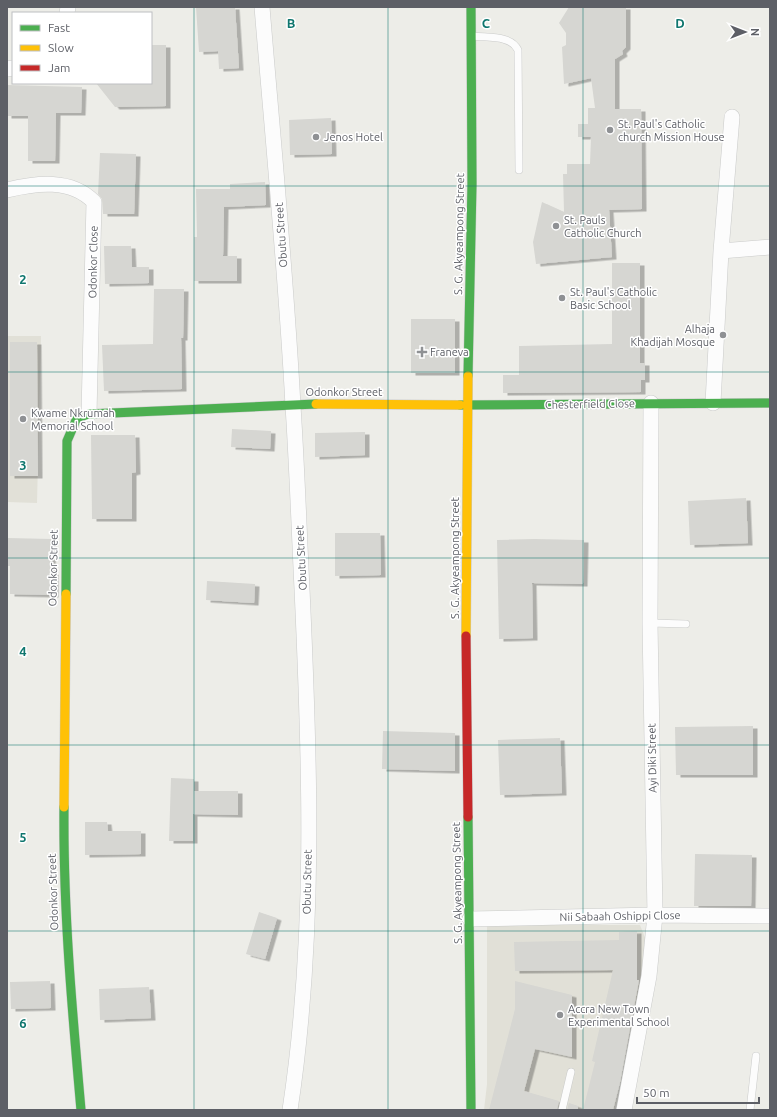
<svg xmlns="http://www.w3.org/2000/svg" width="777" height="1117" font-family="Ubuntu,sans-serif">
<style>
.education{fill:#e1e0d7}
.building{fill:#d6d6d2;filter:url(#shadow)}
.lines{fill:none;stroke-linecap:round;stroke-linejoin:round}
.lane-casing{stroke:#cacbca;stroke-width:8}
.street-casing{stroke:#cacbca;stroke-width:16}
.fast-casing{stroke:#c9c9c9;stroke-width:10}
.slow-casing{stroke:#c9c9c9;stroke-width:10}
.jam-casing{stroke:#c9c9c9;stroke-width:10}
.lane{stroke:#fcfcfc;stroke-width:7}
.street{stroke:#fcfcfc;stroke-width:15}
.fast{stroke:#4caf50;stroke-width:9}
.slow{stroke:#ffc107;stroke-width:9}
.jam{stroke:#c62828;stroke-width:9}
.grid{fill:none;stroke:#0f766e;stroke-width:1;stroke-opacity:0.55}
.poi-dot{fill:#8f9194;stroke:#fff;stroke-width:1.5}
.labels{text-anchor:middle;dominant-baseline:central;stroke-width:3;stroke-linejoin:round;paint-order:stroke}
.poi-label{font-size:11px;fill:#5d5f66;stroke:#fff;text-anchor:start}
.street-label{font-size:11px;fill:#5d5f66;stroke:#fff}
.grid-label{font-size:13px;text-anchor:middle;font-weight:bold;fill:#0f766e;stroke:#fff;stroke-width:3;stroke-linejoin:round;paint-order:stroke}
</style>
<defs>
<filter id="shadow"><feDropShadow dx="4.5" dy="2.5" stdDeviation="0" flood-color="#0004"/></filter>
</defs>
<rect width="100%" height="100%" fill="#edede8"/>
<!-- education -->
<path class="education" d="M7 336H41L37 503 7 502Z
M487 925H640L648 945 614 1110H484L487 1084Z"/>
<!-- building -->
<path class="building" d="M196 7H235L239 68 219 69 218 51 199 52Z
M569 7H626V47L622 51 623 54 615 59V109H641L642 209 609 210 612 257 536 264 533 242 542 202 564 212 563 174H567V164H590L591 137H578V124H588V108H595L591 78 564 84 562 47 566 45V33L559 23Z
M151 45H166V106L115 107 96 83H151Z
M7 85 82 87 81 113H56L55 161H28V116H7Z
M331 118 332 154 290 155 289 120Z
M100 153 136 154 134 214H103L102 199 98 194Z
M265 182 266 205 224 207 223 256H237V281H194V237H197L196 189H230V184Z
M104 246H131L132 267H149V283L105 284Z
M612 263H640V363H645V380H641V392L503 393V375H519V346L612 344Z
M154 289H184L183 338H181L182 389 104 391 102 345 153 344Z
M411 319H455V373H411Z
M10 342H37L38 476H10Z
M232 429 271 431 270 449 231 447Z
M365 432V455L315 457V433Z
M91 435H135L136 472 132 473V519H92Z
M746 498 748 543 690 545 688 501Z
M335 533H380L381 575 335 576Z
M7 538 52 539 51 572H54V595L10 594V566H7Z
M534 539 584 540 583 584 532 583 533 638 499 639 497 540Z
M207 581 255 584 254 603 206 600Z
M753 726V775H676L675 727Z
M383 731 455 733V771L382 769Z
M560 738 562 793 500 795 498 740Z
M171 778 194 779V791H238V815L193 814V841H169Z
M85 822H107L108 831H141V854L85 855Z
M695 854 752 855 751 906H694Z
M259 912 277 918 265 959 246 954Z
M637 931V980H639L620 1082 613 1110H583L595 1062 592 1061 613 970 515 971 514 942 619 940V932Z
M50 981 51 1008 11 1009 10 982Z
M515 981 572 995V1057L535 1049 524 1091 559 1101 557 1110H489L515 1009Z
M149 987 151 1018 100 1020 99 989Z
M569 1103 578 1106V1110H567Z"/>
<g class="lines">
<!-- lane casing -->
<g class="lane-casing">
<path id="lane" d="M473 36C488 38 511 35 518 50L519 170
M650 623 686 624
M562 1110 571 1072
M750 1110 756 1056"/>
</g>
<!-- street casing -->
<g class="street-casing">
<path id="street" d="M262 7C273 140 286 273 293 406 297 467 299 528 302 589 310 762 316 938 290 1110
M67 13 68 7
M7 69 13 68
M7 190C36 183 71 178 94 202L89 414
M721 251 770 247
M713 403 721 251 732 117
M470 919 655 915 770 916
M624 1110 649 976 655 915 650 623 651 403"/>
</g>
<!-- fast casing -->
<g class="fast-casing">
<path id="fast" d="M468 376 472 184 471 7
M460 405 770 403
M66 594 67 441 77 418 89 414 316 404
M64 807C63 908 72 1009 81 1110
M468 817 471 1110"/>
</g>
<!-- slow casing -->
<g class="slow-casing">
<path id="slow" d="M316 404 460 405
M466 636 468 376
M64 807 66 594"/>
</g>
<!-- jam casing -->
<g class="jam-casing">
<path id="jam" d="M466 636 468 817"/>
</g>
<!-- lane -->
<use href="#lane" class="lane"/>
<!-- street -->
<use href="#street" class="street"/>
<!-- fast -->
<use href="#fast" class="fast"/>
<!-- slow -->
<use href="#slow" class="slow"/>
<!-- jam -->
<use href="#jam" class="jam"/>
</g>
<!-- grid -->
<path class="grid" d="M194 7V1110M388 7V1110M583 7V1110M7 186H770M7 372H770M7 558H770M7 745H770M7 931H770"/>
<!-- markers -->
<g class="poi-dot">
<circle cx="610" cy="130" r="4"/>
<circle cx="316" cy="137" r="4"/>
<circle cx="556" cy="226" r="4"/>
<circle cx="562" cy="298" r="4"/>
<circle cx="723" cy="335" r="4"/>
<path d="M420 346h4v4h4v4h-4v4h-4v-4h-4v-4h4z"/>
<circle cx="23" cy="419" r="4"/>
<circle cx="560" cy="1015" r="4"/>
</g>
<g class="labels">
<!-- poi labels -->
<g class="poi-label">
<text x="618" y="124">St. Paul's Catholic<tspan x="618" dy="13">church Mission House</tspan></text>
<text x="324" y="137">Jenos Hotel</text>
<text x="564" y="220">St. Pauls<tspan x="564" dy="13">Catholic Church</tspan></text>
<text x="570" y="292">St. Paul's Catholic<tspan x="570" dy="13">Basic School</tspan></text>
<text x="715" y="329" text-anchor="end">Alhaja<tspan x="715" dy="13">Khadijah Mosque</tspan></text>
<text x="430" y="352">Franeva</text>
<text x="31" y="413">Kwame Nkrumah<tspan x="31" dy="13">Memorial School</tspan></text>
<text x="568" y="1009">Accra New Town<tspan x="568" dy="13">Experimental School</tspan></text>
</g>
<!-- street labels -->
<g class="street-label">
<text transform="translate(459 234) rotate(-89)">S. G. Akyeampong Street</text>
<text transform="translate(281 235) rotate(-94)">Obutu Street</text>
<text transform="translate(93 262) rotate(-89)">Odonkor Close</text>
<text x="344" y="392">Odonkor Street</text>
<text transform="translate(590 404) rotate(-1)">Chesterfield Close</text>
<text transform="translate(301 558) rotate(-93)">Obutu Street</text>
<text transform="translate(455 558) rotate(-90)">S. G. Akyeampong Street</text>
<text transform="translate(53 568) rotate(-89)">Odonkor Street</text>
<text transform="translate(652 758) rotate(-91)">Ayi Diki Street</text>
<text transform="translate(307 882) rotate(-89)">Obutu Street</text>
<text transform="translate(457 883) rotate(-91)">S. G. Akyeampong Street</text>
<text transform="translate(53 892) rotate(-92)">Odonkor Street</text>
<text transform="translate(620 916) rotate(-1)">Nii Sabaah Oshippi Close</text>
</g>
</g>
<g class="grid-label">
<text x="291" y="28">B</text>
<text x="486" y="28">C</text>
<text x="680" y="28">D</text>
<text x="23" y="284">2</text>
<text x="23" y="470">3</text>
<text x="23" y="656">4</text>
<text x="23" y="842">5</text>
<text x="23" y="1028">6</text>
</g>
<!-- border -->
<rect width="777" height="1117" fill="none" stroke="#5d5f66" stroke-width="16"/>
<!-- legend -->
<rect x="12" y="12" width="140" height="72" fill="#ffffff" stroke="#bebfc2"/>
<rect x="20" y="25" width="20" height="6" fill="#4caf50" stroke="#bebfc2"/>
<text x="48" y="32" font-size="12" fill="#5d5f66">Fast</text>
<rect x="20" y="45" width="20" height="6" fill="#ffc107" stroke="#bebfc2"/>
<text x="48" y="52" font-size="12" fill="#5d5f66">Slow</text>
<rect x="20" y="65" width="20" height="6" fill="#c62828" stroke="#bebfc2"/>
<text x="48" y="72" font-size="12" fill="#5d5f66">Jam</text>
<!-- north arrow -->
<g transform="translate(745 32) rotate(90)" stroke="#ffffff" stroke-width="3" paint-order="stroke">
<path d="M0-3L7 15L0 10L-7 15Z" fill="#5d5f66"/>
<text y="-6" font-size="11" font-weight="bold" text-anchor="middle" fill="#5d5f66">N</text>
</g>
<!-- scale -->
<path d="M637 1097v6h122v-6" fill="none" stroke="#5d5f66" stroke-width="2"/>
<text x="643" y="1097" font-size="12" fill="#5d5f66" stroke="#ffffff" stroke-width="3" paint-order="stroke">50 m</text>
</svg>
